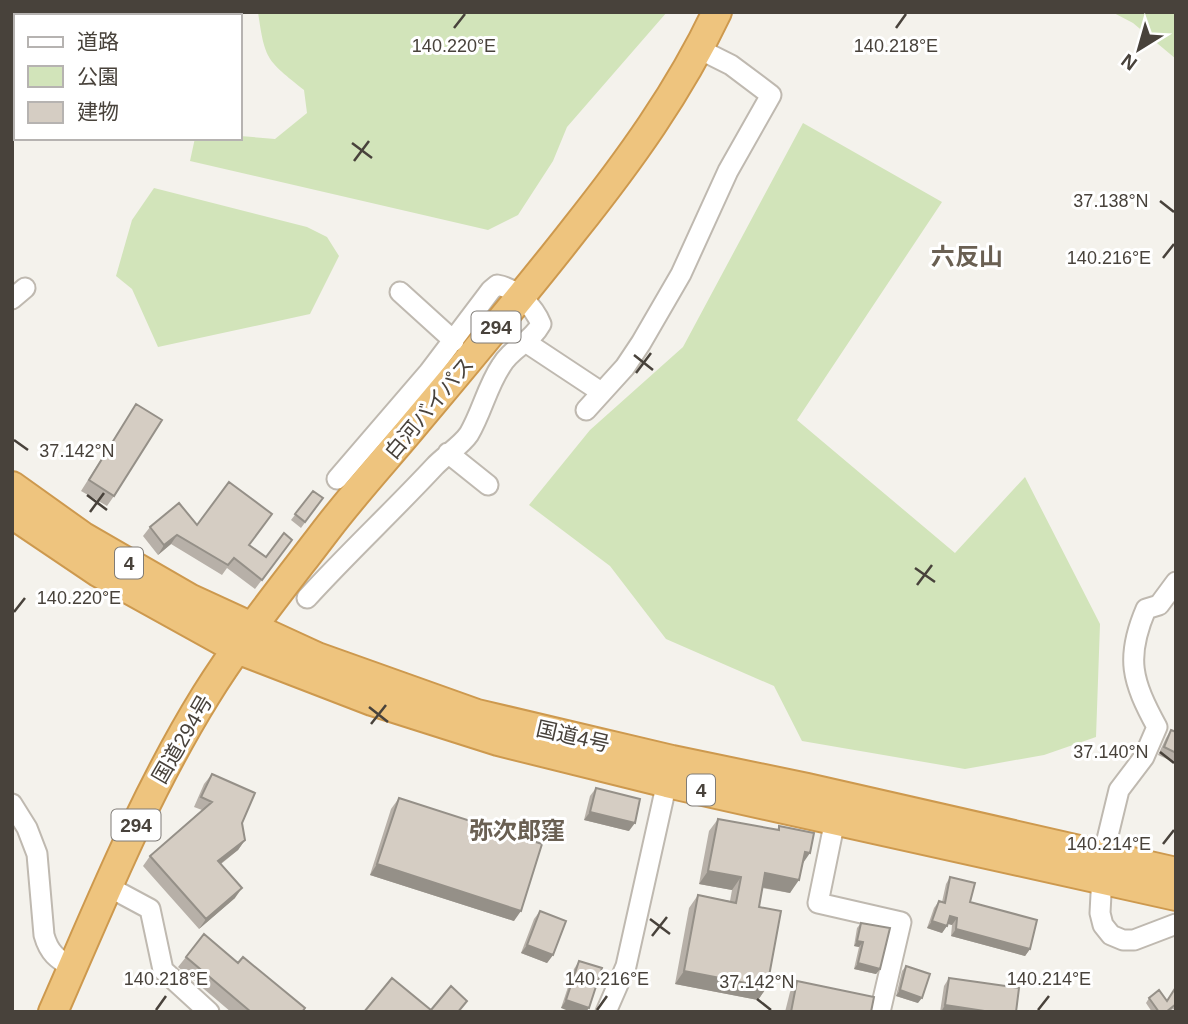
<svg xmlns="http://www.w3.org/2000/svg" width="1188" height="1024" font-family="Helvetica,'Noto Sans JP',sans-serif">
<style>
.green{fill:#d2e4ba}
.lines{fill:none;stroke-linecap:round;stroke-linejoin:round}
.minor-casing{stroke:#bfb9b0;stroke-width:23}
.highway-casing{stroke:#cd994e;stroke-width:32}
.minor{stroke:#fff;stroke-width:19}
.highway{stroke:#eec47e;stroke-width:28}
.wall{fill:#b7b0a8}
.shaded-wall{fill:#959088}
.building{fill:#d5cdc3;stroke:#959088;stroke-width:2}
.ticks{fill:none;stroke:#48423b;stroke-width:2.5}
.labels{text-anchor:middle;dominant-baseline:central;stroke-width:6;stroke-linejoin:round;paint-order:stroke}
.shield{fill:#fff;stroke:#7f7b76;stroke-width:2}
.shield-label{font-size:19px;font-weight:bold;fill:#48423b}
.street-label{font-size:21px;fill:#48423b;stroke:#fff}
.quarter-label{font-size:24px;font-weight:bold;fill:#6a6053;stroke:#fff}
.ticks-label{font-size:18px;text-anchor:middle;fill:#48423b;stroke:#fff;stroke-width:6;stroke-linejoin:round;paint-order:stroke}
</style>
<rect width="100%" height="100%" fill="#f4f2ec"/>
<!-- green -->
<path class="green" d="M258 12H667L567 127 553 161 518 215 488 230 190 161 195 138H240V136L275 139 307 113 304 90C267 60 265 61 258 12Z
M1112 12H1176V59L1133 23Z
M803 123 942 202 797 420 955 553 1025 477 1100 624 1096 737 1044 755 965 769 802 741 774 686 666 639 610 566 529 505 590 430 683 347Z
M154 188 307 227 327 237 339 256 310 314 158 347 132 289 116 276 132 220Z"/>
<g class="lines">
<!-- minor casing -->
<g class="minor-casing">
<path id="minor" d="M400 292 454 341
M12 299 25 288
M527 343 601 392
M586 410 625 367 641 343 681 274 728 171 771 95 731 65 699 49
M448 453 488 485
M1176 582 1159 605 1146 609C1125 658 1132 681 1157 727L1144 757 1119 790 1103 856 1100 913 1103 925 1111 935 1123 940H1134L1176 924
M307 598C348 553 392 512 434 467 444 456 461 446 469 434 482 412 487 387 501 366 512 347 530 344 541 324 534 307 516 288 497 285L491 290 429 372 337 479
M12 804 27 828 37 854 44 935C49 953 57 959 73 968
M835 820 818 903 901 922 880 1012
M109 887 150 909 163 970 209 1012
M606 1012 626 966 669 773"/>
</g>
<!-- highway casing -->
<g class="highway-casing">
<path id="highway" d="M12 486 82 536 191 599 317 657 477 714 672 760 807 788 1176 872
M12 514 98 572 237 649 372 701 498 741 667 783 1176 896
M53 1012C100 905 144 795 206 695 242 637 286 583 327 529 353 495 382 463 409 431 465 364 521 298 574 230 629 161 679 92 717 12"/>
</g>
<!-- minor -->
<use href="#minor" class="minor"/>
<!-- highway -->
<use href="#highway" class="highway"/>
</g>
<!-- wall -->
<path class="wall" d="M136 404 114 496 107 506 81 491Z
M313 491 323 498 301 528 291 520Z
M197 525 249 545 266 557 292 540 255 589 227 568 222 575 171 544 158 555 143 536 150 527Z
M1171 730 1176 732V763L1158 755 1166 738Z
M212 774 242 823 245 840 238 850 221 864 235 898 199 929 143 866 150 856 202 810 194 807 204 784Z
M596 788 629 831 584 820 590 796Z
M399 798 514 921 370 875 391 809Z
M718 819 777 830 779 826 802 864 790 893 762 888 759 907 767 987 758 1000 675 984 689 908 698 895 730 901 732 890 699 884 709 831Z
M950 877 970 902 1030 949 1025 956 951 936 952 925 948 924 942 933 927 928 934 908 939 901 942 902 946 884Z
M540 911 553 955 547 963 521 953 534 919Z
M861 923 880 969 876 974 854 969 859 947 854 946 857 928Z
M186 957 238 963 302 1012H231L178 967Z
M579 961 589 1008H561L574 969Z
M906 966 918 1003 896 996 902 971Z
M949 978 1016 1012H940L944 986Z
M797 981 871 1012H785L790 992Z
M1176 987V1011L1173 1009 1169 1012H1152L1146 1003 1149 998 1167 1000Z"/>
<!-- shaded-wall -->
<path class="shaded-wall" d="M177 535 171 544 158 555 164 545Z
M590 812 635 823 629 831 584 820Z
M245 840 238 850 211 871 218 861Z
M805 852 810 853 801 866Z
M377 864 521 911 514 921 370 875Z
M708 871 741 877 732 890 699 884Z
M765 873 799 880 790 893 756 886Z
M242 888 235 898 199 929 206 919Z
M950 916 957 918 952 925 945 923Z
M932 921 947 926 942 933 927 928Z
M956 929 1030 949 1025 956 951 936Z
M857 941 863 942 859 947 854 946Z
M527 945 553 955 547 963 521 953Z
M858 963 880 969 876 974 854 969Z
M684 971 767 987 758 1000 675 984Z
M900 990 922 998 918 1003 896 996Z
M566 1000 589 1008 586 1012H571L561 1008Z
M945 1005 991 1012H941Z"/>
<!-- building -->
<path class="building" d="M136 404 162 420 114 496 89 480Z
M229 482 272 514 249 545 266 557 284 533 292 540 262 580 234 558 228 565 177 535 164 545 150 527 179 503 197 525Z
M313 491 323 498 305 522 295 514Z
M1171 730 1176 732V753L1164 747Z
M212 774 255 793 242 823 245 840 218 861 242 888 206 919 150 856 212 802 201 797Z
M596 788 640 799 635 823 590 812Z
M399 798 542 844 521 911 377 864Z
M718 819 779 830V826L814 833 810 853 805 852 799 880 765 873 759 907 781 911 767 987 684 971 698 895 736 903 741 877 708 871Z
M950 877 975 883 970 902 1037 920 1030 949 956 929 957 918 950 916 947 926 932 921 939 901 945 903Z
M540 911 566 921 553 955 527 945Z
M861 923 890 928 880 969 858 963 863 942 857 941Z
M204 934 238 963 243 957 305 1008 302 1012H251L186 957Z
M579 961 602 968 589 1008 566 1000Z
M906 966 930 974 922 998 900 990Z
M392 978 431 1010 451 986 467 1001 458 1012H364Z
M949 978 1019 988 1016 1012H991L945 1005Z
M797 981 874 997 871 1012H791Z
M1176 987V1004L1166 1012H1159L1149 998 1159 990 1167 1001Z"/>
<!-- ticks -->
<path class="ticks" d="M454 28 465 14M896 28 906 14M352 143 372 158M354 161 369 141M1160 201 1174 212M1163 258 1174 244M634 355 653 370M636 373 651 353M14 440 28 450M87 495 107 510M90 512 104 493M915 568 935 582M917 585 932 565M14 612 25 598M369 707 388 722M371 724 386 705M1160 752 1174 763M1163 844 1174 830M650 919 670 934M652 936 667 917M757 999 771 1010M156 1010 166 996M597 1010 607 996M1038 1010 1049 996"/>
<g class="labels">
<!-- shield labels -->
<g class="shield">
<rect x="471.5" y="311.5" width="49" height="31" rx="5"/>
<rect x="115" y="547.5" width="28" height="31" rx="5"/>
<rect x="687" y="774.5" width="28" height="31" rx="5"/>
<rect x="111.5" y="809.5" width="49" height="31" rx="5"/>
</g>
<g class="shield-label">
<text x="496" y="327">294</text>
<text x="129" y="563">4</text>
<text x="701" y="790">4</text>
<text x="136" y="825">294</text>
</g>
<!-- street labels -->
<g class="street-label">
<text transform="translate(429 408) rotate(-50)">白河バイパス</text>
<text transform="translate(573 736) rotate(13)">国道4号</text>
<text transform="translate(182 739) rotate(-60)">国道294号</text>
</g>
<!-- quarter labels -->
<g class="quarter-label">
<text x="967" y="256">六反山</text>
<text x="517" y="830">弥次郎窪</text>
</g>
</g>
<g class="ticks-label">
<text x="454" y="52">140.220°E</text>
<text x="896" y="52">140.218°E</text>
<text x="1111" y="207">37.138°N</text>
<text x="1109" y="264">140.216°E</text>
<text x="77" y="457">37.142°N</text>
<text x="79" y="604">140.220°E</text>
<text x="1111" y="758">37.140°N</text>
<text x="1109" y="850">140.214°E</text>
<text x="166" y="985">140.218°E</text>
<text x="607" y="985">140.216°E</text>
<text x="1049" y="985">140.214°E</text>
<text x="757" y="988">37.142°N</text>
</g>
<!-- border -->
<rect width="1188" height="1024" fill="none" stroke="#48423b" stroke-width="28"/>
<!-- legend -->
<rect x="14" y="14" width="228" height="126" fill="#ffffff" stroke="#b6b3b1" stroke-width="2"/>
<rect x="28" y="37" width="35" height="10" fill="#ffffff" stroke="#b6b3b1" stroke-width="2"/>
<text x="77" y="49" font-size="21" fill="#48423b">道路</text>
<rect x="28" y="66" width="35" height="21" fill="#d2e4ba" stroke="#b6b3b1" stroke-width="2"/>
<text x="77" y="84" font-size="21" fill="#48423b">公園</text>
<rect x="28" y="102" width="35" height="21" fill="#d5cdc3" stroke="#b6b3b1" stroke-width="2"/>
<text x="77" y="119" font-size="21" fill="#48423b">建物</text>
<!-- north arrow -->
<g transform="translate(1139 49) rotate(217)" stroke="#ffffff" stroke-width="5" paint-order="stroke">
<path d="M0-5L12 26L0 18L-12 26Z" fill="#48423b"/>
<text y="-10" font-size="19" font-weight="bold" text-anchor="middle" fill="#48423b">N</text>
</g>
</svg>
